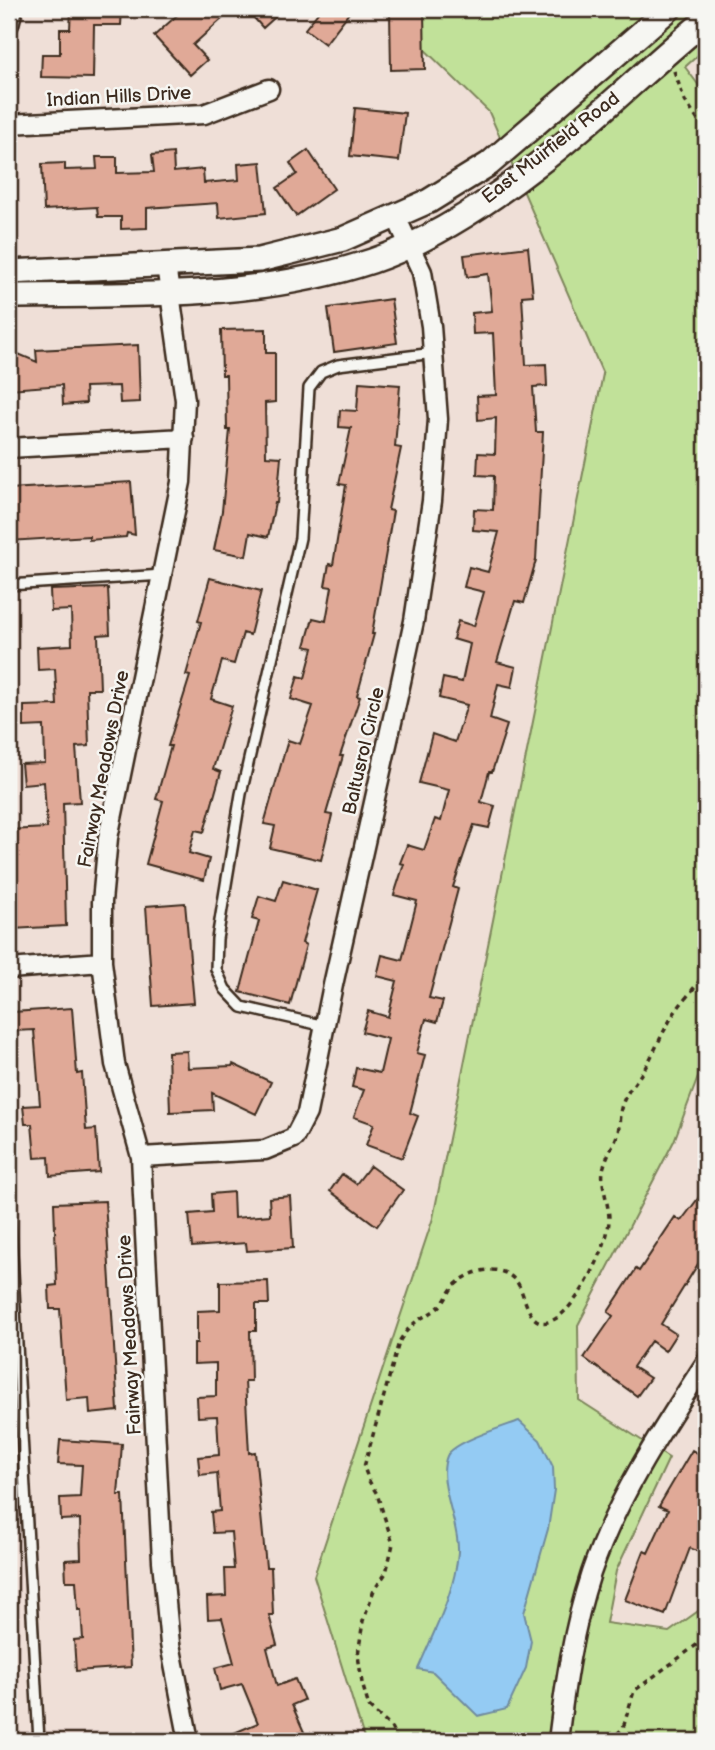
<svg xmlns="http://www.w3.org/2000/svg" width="715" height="1750" font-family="'Balsamiq Sans',sans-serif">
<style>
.green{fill:#c1e199;stroke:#7e865c;stroke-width:2}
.water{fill:#94cbf3;stroke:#708b9e;stroke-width:2}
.building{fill:#e0a997;stroke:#3b2a1e;stroke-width:2}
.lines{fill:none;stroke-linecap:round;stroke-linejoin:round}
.service-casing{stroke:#3b2a1e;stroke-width:14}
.minor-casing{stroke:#3b2a1e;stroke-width:23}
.tertiary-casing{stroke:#3b2a1e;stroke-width:28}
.path{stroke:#3b2a1e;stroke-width:3.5;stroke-dasharray:5 5;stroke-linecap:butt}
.service{stroke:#f6f6f2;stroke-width:9}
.minor{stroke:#f6f6f2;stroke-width:18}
.tertiary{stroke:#f6f6f2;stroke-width:23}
.labels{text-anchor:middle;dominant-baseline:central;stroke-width:5;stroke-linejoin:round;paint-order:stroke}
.street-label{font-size:19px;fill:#3b2a1e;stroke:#f6f6f2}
</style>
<rect width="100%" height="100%" fill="#efdfd7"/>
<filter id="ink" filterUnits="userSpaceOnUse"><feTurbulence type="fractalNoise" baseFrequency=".0143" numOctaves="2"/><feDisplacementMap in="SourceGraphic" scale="14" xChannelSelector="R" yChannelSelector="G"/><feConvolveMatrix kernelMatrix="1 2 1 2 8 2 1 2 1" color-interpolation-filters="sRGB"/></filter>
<g filter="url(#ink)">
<!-- green -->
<path class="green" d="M383 9H638L642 13 648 9H706V48L685 67 706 95V1056L674 1141 578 1325 579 1400 669 1458 616 1571 606 1623 669 1632 701 1609 706 1601V1741H365L314 1576 433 1218 603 374 489 112Z"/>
<!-- water -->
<path class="water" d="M519 1421 540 1440 553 1467 554 1490 548 1529 524 1613 531 1641 526 1668 507 1709 478 1716 433 1672 418 1669C434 1631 455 1593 458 1552 460 1524 436 1482 447 1456 453 1442 503 1427 519 1421Z"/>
<!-- building -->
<path class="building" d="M71 9H122L121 25H94L93 78 41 77 42 54H60V29H70Z
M184 9H233L193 45 207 60 190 75 154 36Z
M246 9H284L263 28Z
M321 9H352L325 44 305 29Z
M424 11 425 69 391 70 390 12Z
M355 108 405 113 399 161 350 156Z
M308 150 334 189 296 216 277 188 297 174 290 163Z
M173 153 174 172 203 169 204 183 239 180 238 164 261 162 266 213 219 218 218 203 147 208V228L121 229V217H98L97 207 44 210 42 164 65 163V170L97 169 96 157H117V173L154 172 152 155Z
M528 247 533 295 522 296 526 365 546 364 547 386 533 387 536 432H543L536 560 524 603 515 601 497 662 516 667 512 687 498 684 490 719 507 725 492 772H489L481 802 495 806 489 828 474 825 453 887 458 889 429 998 443 1001 437 1022 426 1019 417 1053 425 1055 410 1113 418 1116 402 1158 366 1145 374 1124 354 1117 364 1090 352 1087 356 1068 380 1073 388 1039 362 1032 368 1011 388 1017 397 981 377 976 382 955 402 960 417 901 394 895 404 864 400 863 407 845 424 850 435 819 441 821 449 790 419 783 432 734 455 742 467 705 439 698 443 678 462 682 470 644 453 639 458 621 474 626 484 592 464 587 469 567 488 572 499 532 473 530 474 509 493 510 494 476 477 475 478 453 495 454 496 418 478 420 477 396 496 395 493 333 473 334 472 313 492 311 488 274 467 277 464 255Z
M391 299 397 343 334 352 328 308Z
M266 329V353H275V402L265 403 266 456 281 457 277 503H275L268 537 250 533 246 556 214 550 222 511 230 430H227L226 375H222L221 330Z
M138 345 140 402 120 403 119 386 85 387 86 403 63 405 62 385 9 389V350L37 362 36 350Z
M359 382 400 385 395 447 401 448 388 510 393 511 372 634H374L357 696 360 697 340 756H343L326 814 332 815 321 860 270 848 275 826 264 824 288 740 300 744 313 706 291 699 298 676 305 678 313 648 305 646 313 618 326 621 332 587 325 586 329 564 333 565 346 485 339 484 351 428 339 427 340 410 357 411Z
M131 482 135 535 127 533 126 537 89 540V536L9 541V489Z
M210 578 261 591 250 635 243 633 234 664 222 661 211 699 232 706 213 769 221 772 204 832 195 830 189 853 209 859 204 880 146 864 163 801 156 799 171 746H168L190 676 186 675 201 622 198 621Z
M108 588 110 634 98 635 100 689H87L89 746 76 747 80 802 63 803 66 926 12 929 9 830 47 828 44 782 23 784 21 764 45 763 44 726 24 727V706L57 705 55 669 38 670 37 647 72 645 71 610 51 611 50 590Z
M283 880 317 890 302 943 306 945 290 1005 240 992 259 921 252 919 259 896 276 901Z
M185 903 194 1003 153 1006 146 906Z
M72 1008 77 1074 82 1073 86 1130 96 1129 99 1172 50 1176 49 1157 35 1158 32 1124H25L23 1106 40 1105 34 1030 15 1031 13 1012Z
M187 1051 188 1068 232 1066 233 1064 271 1082 256 1114 212 1093 213 1110 170 1112 168 1052Z
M370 1166 403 1190 377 1226 330 1191 342 1174 356 1184Z
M706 1188V1251L661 1324 676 1334 665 1351 651 1341 633 1367 650 1378 637 1396 584 1358 613 1316 608 1312 636 1269 639 1271 675 1217 681 1221Z
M233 1192 234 1218 270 1215 269 1198 290 1196 293 1248 247 1251 246 1243 192 1247 189 1214 212 1212 211 1194Z
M105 1201 118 1411 90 1414 89 1398 66 1400 60 1309H50L49 1286 57 1285 54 1203Z
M268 1281 269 1304H256V1331H250L251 1381H245L249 1453 255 1452 266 1567H271L273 1615H269L277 1645 267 1648 277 1686 295 1679 304 1700 292 1705 308 1741H215L258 1723 242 1684 220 1690 215 1668 234 1663 222 1618 208 1619 207 1597 226 1596 225 1569H234L231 1532 213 1533 211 1512 220 1511 217 1473 200 1475 198 1457 219 1455 217 1416 198 1417 197 1397 216 1396V1363L194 1364V1343H197V1311L220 1310V1282Z
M60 1440 122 1444 118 1495H123L131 1667 76 1671 74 1640 83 1639 81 1610H78L76 1581H66L65 1560 81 1559 80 1519 61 1520 60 1498 80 1497 82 1465 58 1464Z
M692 1450 706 1458V1542L701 1553 690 1548 665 1615 625 1600 644 1551 648 1553 668 1510 659 1506Z"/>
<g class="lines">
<!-- service casing -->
<g class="service-casing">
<path id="service" d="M9 585 163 575
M325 1026 242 1007 225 989 216 969 217 939 241 794 300 538 309 388 321 372 338 365 434 353
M9 1200 39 1741"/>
</g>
<!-- minor casing -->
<g class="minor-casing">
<path id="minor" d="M9 24 13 9
M9 124 204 114 269 89
M166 265 185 400 181 482 108 838 102 902V962L115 1064 141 1157 162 1561 170 1644 189 1741
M9 448 184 438
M9 969 102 962
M141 1157 265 1150 294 1138 307 1113 333 985 399 691 414 621 432 501 438 419 431 326 422 272 396 217
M558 1741C565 1684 573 1628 591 1573 617 1497 663 1428 706 1362"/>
</g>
<!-- tertiary casing -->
<g class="tertiary-casing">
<path id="tertiary" d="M9 272 259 260 343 239 429 201 489 164 669 9
M9 296C130 294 255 300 372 261 431 241 488 203 537 165 596 120 648 67 706 20"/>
</g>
<!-- path -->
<path class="path" d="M674 71 685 101 697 119 706 126
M397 1741 391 1727 369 1707 362 1683 358 1655 363 1621 374 1590 386 1573 393 1544 377 1494 369 1481 364 1467 399 1342C405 1332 411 1325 420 1319 428 1314 436 1311 442 1304 447 1298 449 1291 454 1286 470 1270 499 1262 516 1281 526 1292 527 1335 555 1319 579 1305 609 1247 609 1219 609 1202 599 1182 604 1166 607 1154 615 1144 618 1132 620 1123 619 1113 622 1105 626 1093 634 1084 641 1074 652 1058 659 1039 669 1022 679 1003 696 989 706 970
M610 1741 623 1728 634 1691 706 1638"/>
<!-- service -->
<use href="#service" class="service"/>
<!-- minor -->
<use href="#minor" class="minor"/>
<!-- tertiary -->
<use href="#tertiary" class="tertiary"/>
</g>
</g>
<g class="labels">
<!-- street labels -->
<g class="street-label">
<text transform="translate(119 97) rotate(-3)">Indian Hills Drive</text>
<text transform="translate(551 148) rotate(-38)">East Muirfield Road</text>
<text transform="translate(364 751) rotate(-77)">Baltusrol Circle</text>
<text transform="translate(104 769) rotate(-79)">Fairway Meadows Drive</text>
<text transform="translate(130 1335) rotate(-93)">Fairway Meadows Drive</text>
</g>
</g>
<!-- margin -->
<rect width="715" height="1750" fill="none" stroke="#f6f6f2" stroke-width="35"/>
<rect x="18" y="18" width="680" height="1715" fill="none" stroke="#3b2a1e" stroke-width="2.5" filter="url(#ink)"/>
</svg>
